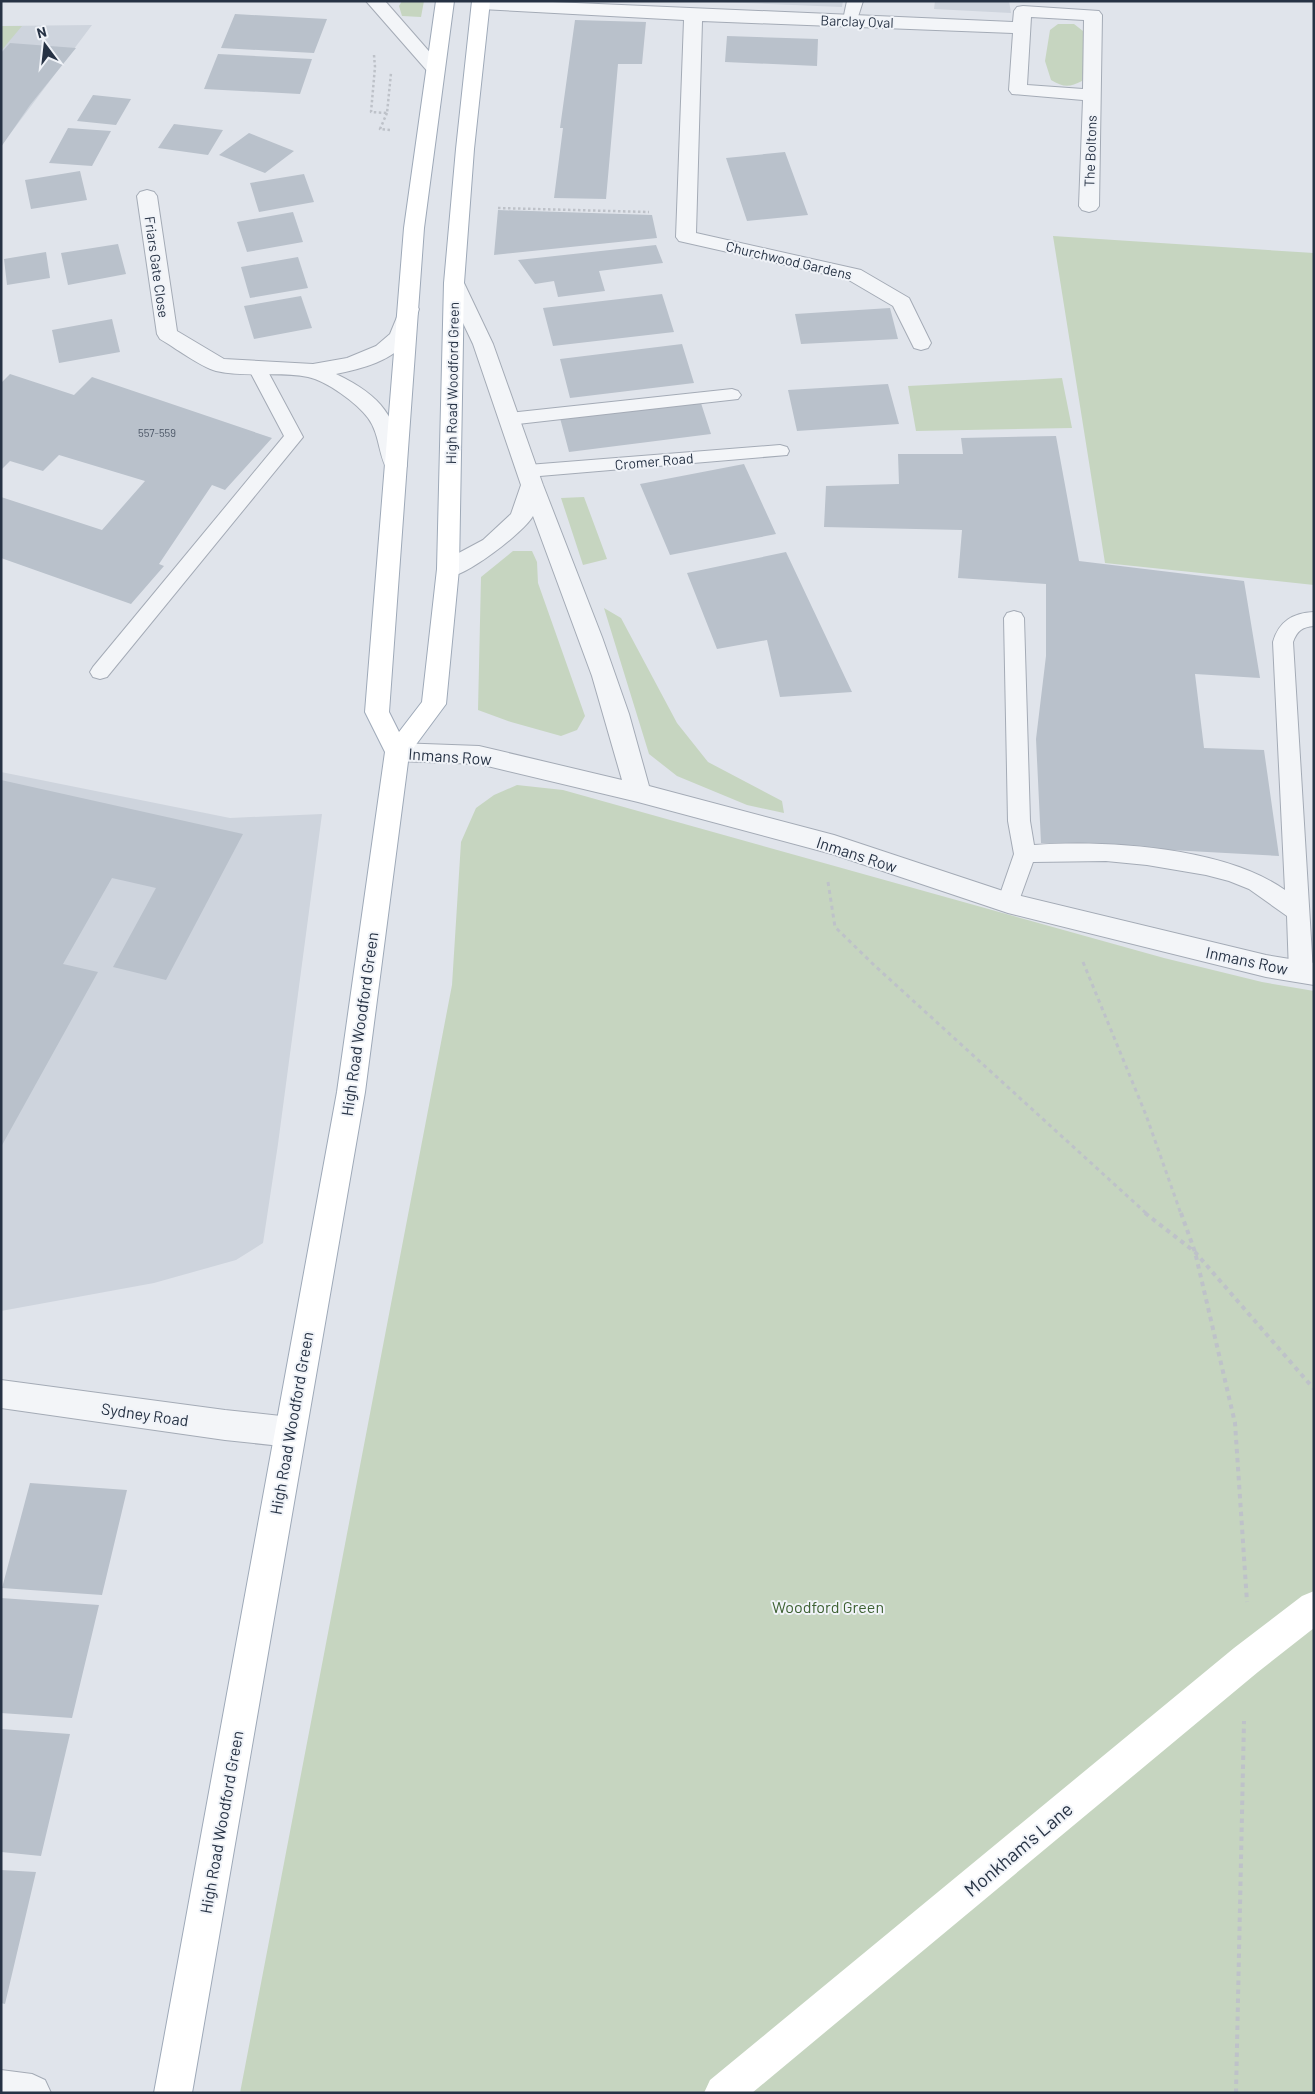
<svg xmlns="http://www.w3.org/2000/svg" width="1315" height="2094" font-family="Barlow,sans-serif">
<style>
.built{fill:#ced4dd}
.green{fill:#c6d5c0}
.building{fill:#b9c1cb}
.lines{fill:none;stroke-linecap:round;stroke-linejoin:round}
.lane-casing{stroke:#a4abb6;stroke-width:2}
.street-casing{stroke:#a4abb6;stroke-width:2}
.primary-casing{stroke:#9ea9b8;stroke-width:2}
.path-far2{stroke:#bec2c9;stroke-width:2.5;stroke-dasharray:2.5 2.5;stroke-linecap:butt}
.path-far1{stroke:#bec2c9;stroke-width:3;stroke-dasharray:4 4;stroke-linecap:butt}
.path{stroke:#bec2c9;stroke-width:4;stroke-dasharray:4.5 4.5;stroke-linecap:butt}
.lane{fill:#f3f5f8;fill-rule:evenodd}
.street{fill:#f3f5f8;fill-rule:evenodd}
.secondary{fill:#fff;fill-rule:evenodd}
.primary{fill:#fff;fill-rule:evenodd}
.labels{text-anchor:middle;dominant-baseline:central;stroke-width:4;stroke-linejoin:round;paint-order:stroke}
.far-number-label{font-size:11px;fill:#4b5666}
.far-street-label{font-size:14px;fill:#263244;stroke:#f0f3f8}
.street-label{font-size:16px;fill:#263244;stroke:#f0f3f8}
.park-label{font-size:16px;fill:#3d6132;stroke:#f0f3f8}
.near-street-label{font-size:19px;fill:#263244;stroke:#f0f3f8}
</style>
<rect width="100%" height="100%" fill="#e0e4eb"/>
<!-- built -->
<path class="built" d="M696 1H843L842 7Z
M935 1H1009L1011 13 934 9Z
M92 25 1 146V26Z
M1 772 230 818 322 814 278 1144 263 1243 236 1260 154 1283 1 1311Z"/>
<!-- green -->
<path class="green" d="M402 1H424L421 17 402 16 399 6Z
M1058 24H1074L1083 31 1085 55 1082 81C1069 88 1063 87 1051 80L1045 61 1050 30Z
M1 26H22L1 51Z
M1053 236 1314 253V585L1105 563Z
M1062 378 1072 428 916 431 908 386Z
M584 497 607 559 583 565 561 498Z
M513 551H532L537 562 538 583 585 716 577 730 561 736 511 722 478 710 481 577Z
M604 608 621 618 677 723 708 762 782 801 784 813 747 805 677 776 649 754Z
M517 785 563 790 1164 958 1262 982 1314 991V2093H240L452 985 461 842 476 808 494 795Z"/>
<!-- building -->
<path class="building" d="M235 14 327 19 314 53 221 48Z
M575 20 646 22 642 64H618L606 199 554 198 563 128H560Z
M727 36 818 39 817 66 725 62Z
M10 43 76 48 30 105 1 147V53Z
M218 54 312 59 300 94 204 89Z
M93 95 131 99 116 125 77 121Z
M174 124 223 130 208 155 158 148Z
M68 128 111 131 92 166 49 163Z
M249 133 294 151 265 173 219 155Z
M785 152 808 215 747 221 726 158Z
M80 171 87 200 31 209 25 180Z
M304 174 314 202 259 212 250 183Z
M498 210 652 215 657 238 494 255Z
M293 212 303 242 247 252 237 222Z
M118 244 126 274 68 285 61 253Z
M656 245 663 263 599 271 605 291 558 297 554 281 535 284 518 260Z
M46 252 50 278 7 285 4 259Z
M298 257 308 288 250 298 241 267Z
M662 294 674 332 553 346 543 308Z
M301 296 312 328 254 339 244 306Z
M890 308 898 339 801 344 795 314Z
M112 319 120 352 59 363 52 330Z
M682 344 694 383 570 398 560 359Z
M10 374 74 395 92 377 272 438 225 490 212 485 159 564 164 566 131 604 1 558V497L102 530 145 481 59 455 43 471 10 461 1 470V383Z
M888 384 899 424 797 431 788 390Z
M700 400 711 434 569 452 560 418Z
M1056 436 1079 561 1244 581 1260 678 1195 674 1204 748 1264 750 1279 856 1041 843 1036 739 1046 656V584L958 578 962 530 824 527 826 486 899 484 898 454H963L961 438Z
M744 464 776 534 670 555 640 484Z
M786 552 852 692 780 697 767 640 717 649 687 573Z
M1 780 243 834 166 980 113 967 156 888 112 878 63 964 98 972 1 1147Z
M30 1483 127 1490 102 1595 2 1588Z
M1 1598 99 1605 72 1718 1 1713Z
M1 1729 70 1734 41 1856 1 1852Z
M1 1870 36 1872 5 2004 1 2003Z"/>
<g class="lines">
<!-- lane casing -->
<g class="lane-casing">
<path id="lane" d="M847 1H863L856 23H846L843 20Z
M257 362 263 364 266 368 303 437 107 677 100 679 93 677 90 672 93 667 284 436 248 368 251 364Z
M732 389 738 391 741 395 738 399 509 425 502 423 500 419 502 415 509 413Z
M780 445 787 447 789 451 787 455 528 477 521 475 518 471 521 467 528 465Z
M1014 611 1021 613 1024 618 1030 821 1034 845C1108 840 1224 847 1285 890L1273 642C1279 621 1293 613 1314 612V626C1302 627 1297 631 1293 642L1313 972 1309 979 1301 981 1293 979 1289 972 1287 916 1249 889 1229 881 1206 875 1147 865 1106 861 1033 862 1016 909 1008 912 1000 909 997 903 1014 854 1008 821 1004 618 1007 613Z"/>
</g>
<!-- street casing -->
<g class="street-casing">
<path id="street" d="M366 1H385L441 65 444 69 441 73 435 74 429 73Z
M474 1H530L1013 22 1014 11 1017 7 1023 6 1099 11 1102 15 1099 206 1096 210 1089 212 1082 210 1079 206 1083 100 1012 94 1009 90 1013 33 702 21 696 233 861 270 909 298 931 343 928 348 921 350 914 348 893 306 847 279 679 241 676 237 684 20 481 9 475 8 472 4ZM1031 17 1084 20 1083 89 1027 85Z
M147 190 154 192 157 196 177 331 224 359 313 364 347 358 376 346 390 334 402 305 409 303 416 305 419 309C416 319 413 330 408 338 395 361 360 369 336 374 384 397 394 416 407 466L404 471 396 473 388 471C378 455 380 434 368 418 357 403 327 381 308 377 278 371 246 378 216 371 201 367 174 347 160 339L157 334 137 196 140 192Z
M454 277 461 279 464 283 493 344 543 485 602 637 629 714 649 786 834 835 1009 893 1266 955 1314 963V985L1266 977 1008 913 832 854 638 802 479 764 397 761 388 758 385 752 388 746 397 743 479 746 622 780 592 676 533 516C524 532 466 577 447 577 445 577 442 575 440 575L437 569 440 563 483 540 511 514 521 485 473 344 444 283 447 279Z
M1 1380 225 1410 290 1417 301 1422 306 1432 301 1442 290 1447 225 1440 1 1408Z
M1 2070 32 2074 45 2080 51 2093H1Z"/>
</g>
<!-- primary casing -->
<g class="primary-casing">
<path id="primary" d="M436 1H454L424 228 389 712 399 732 422 702 437 569 444 283 456 149 472 1H490L474 149 464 283 459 569 446 704 409 754 365 1092 192 2093H154L337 1092 385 752 365 712 404 228Z"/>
</g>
<!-- path-far2 -->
<path class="path-far2" d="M374 55 375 67 371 112 387 113 391 73
M387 113 380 129 390 130
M498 208 649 212"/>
<!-- path-far1 -->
<path class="path-far1" d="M828 882 835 927 874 965 1147 1214
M1083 962 1146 1115 1181 1214"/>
<!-- path -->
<path class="path" d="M1145 1213 1195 1252 1314 1389
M1181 1213 1195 1252 1235 1423 1247 1602
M1236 2093 1244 1721"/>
<!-- lane -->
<use href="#lane" class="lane"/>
<!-- street -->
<use href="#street" class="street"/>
<!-- secondary -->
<path class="secondary" d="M1314 1591V1628L1258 1672 752 2093H704L710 2080 1234 1648 1302 1596Z"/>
<!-- primary -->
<use href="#primary" class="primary"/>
</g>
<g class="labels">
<!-- far-number labels -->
<g class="far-number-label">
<text x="157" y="432">557-559</text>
</g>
<!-- far-street labels -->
<g class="far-street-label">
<text transform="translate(857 21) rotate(2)">Barclay Oval</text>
<text transform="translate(1090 151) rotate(-88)">The Boltons</text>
<text transform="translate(789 260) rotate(13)">Churchwood Gardens</text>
<text transform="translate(157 267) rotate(82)">Friars Gate Close</text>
<text transform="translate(452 383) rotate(-89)">High Road Woodford Green</text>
<text transform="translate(654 461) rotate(-5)">Cromer Road</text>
</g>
<!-- street labels -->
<g class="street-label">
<text transform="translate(450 756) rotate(4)">Inmans Row</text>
<text transform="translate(857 854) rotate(18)">Inmans Row</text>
<text transform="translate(1247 960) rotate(12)">Inmans Row</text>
<text transform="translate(359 1024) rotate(-82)">High Road Woodford Green</text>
<text transform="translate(145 1414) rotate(8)">Sydney Road</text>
<text transform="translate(291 1423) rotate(-80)">High Road Woodford Green</text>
<text transform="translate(221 1822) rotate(-80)">High Road Woodford Green</text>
</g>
<!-- park labels -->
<g class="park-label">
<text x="828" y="1606">Woodford Green</text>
</g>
<!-- near-street labels -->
<g class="near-street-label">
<text transform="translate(1018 1849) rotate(-40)">Monkham's Lane</text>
</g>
</g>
<!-- border -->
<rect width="1315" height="2094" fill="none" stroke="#263244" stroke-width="5"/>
<!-- north arrow -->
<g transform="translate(45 45) rotate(345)" stroke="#f0f3f8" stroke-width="4" paint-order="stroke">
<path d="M0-4L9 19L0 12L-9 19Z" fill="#263244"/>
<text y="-8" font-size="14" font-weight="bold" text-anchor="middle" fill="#263244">N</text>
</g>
</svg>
